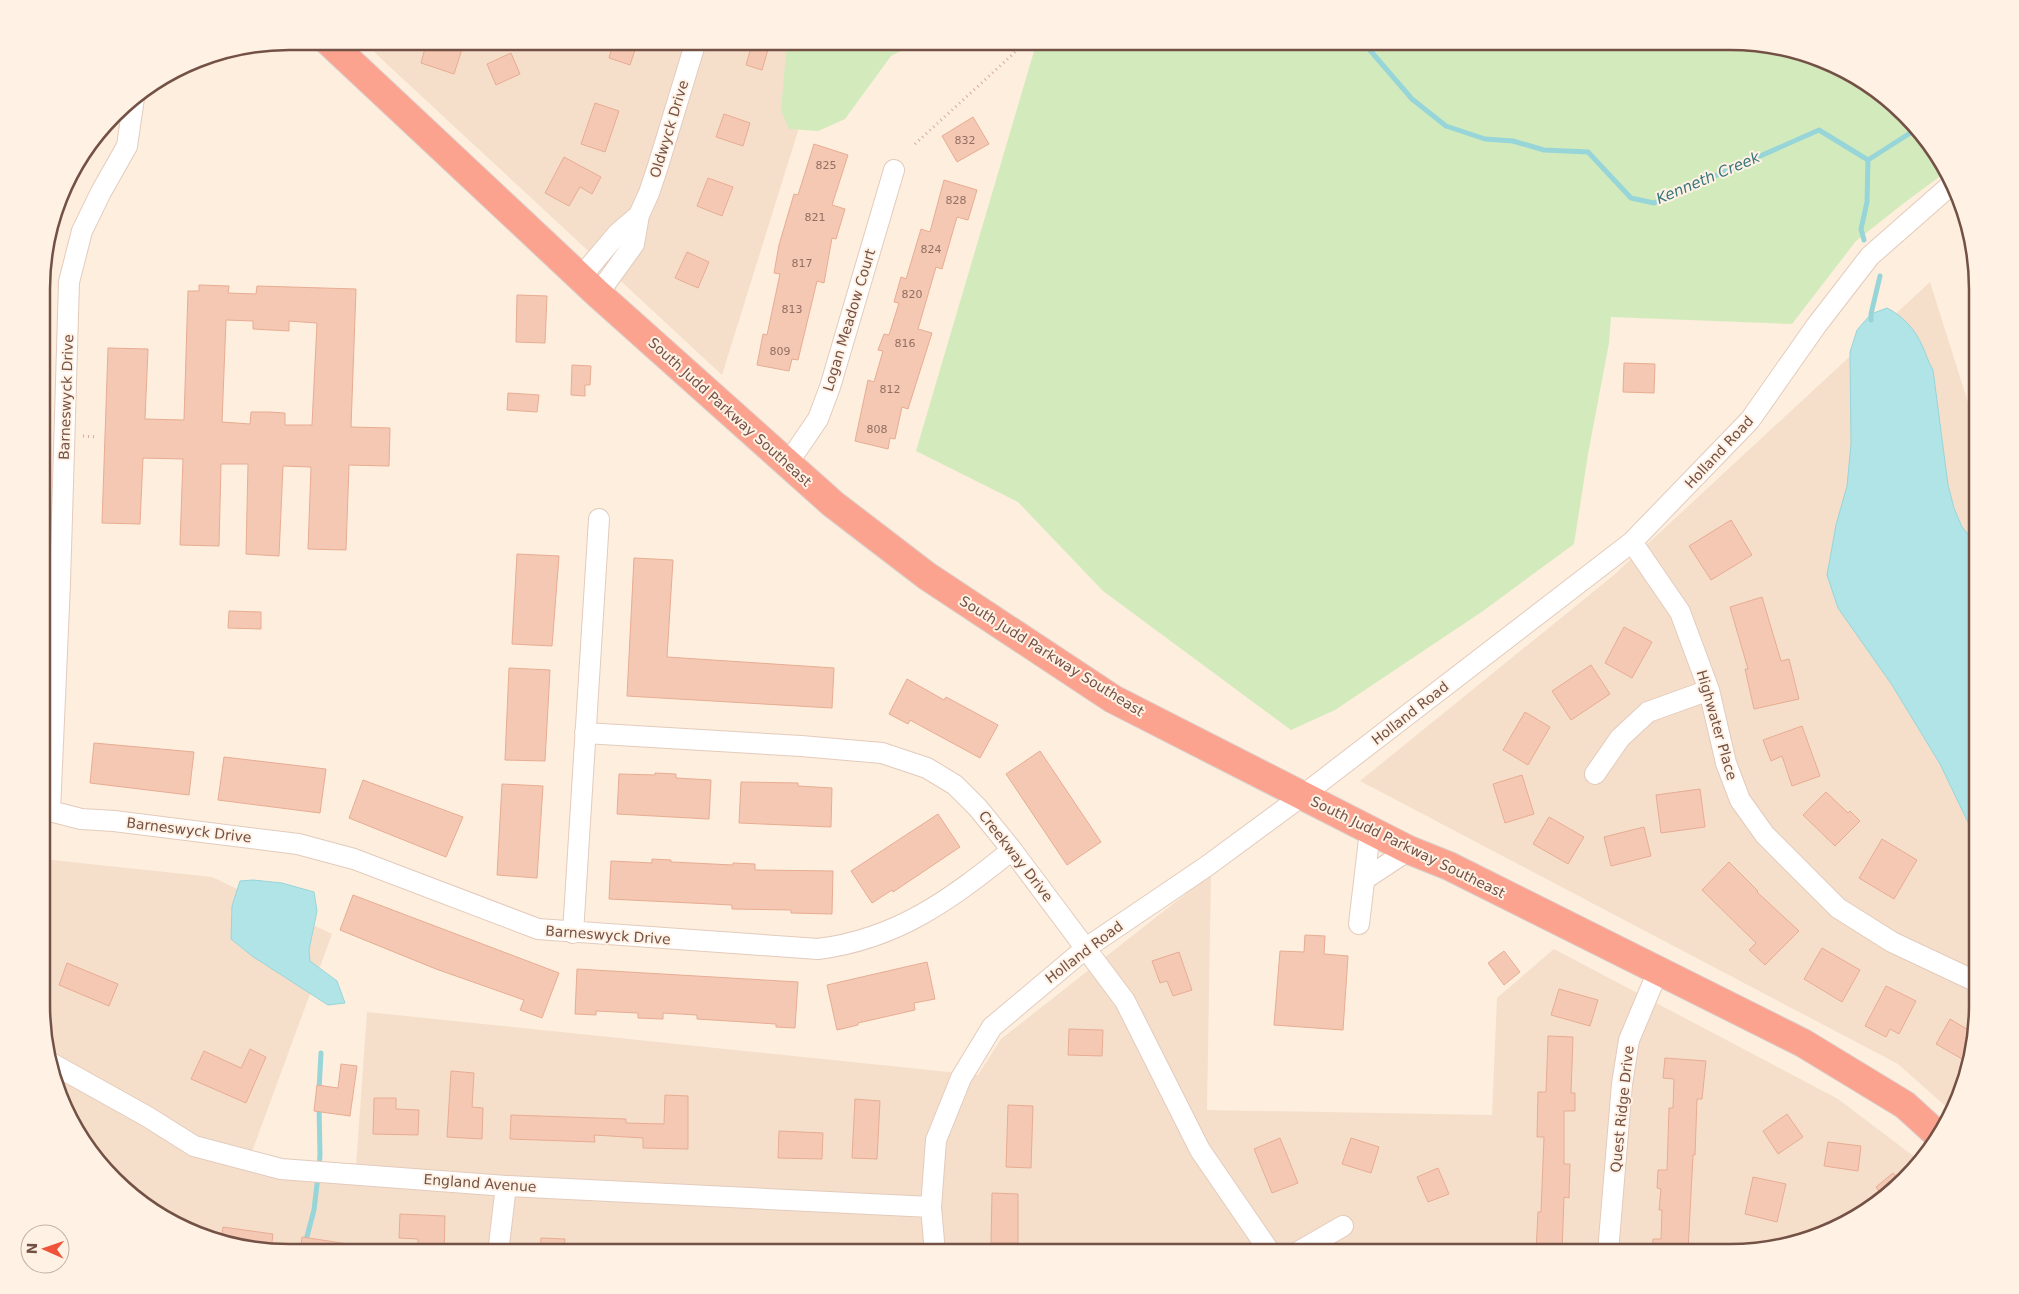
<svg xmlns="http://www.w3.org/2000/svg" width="2019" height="1294" font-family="'DejaVu Sans',sans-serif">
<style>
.residential{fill:#f5dfcb}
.green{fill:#d3ebbc}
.water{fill:#b1e4e7;stroke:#97d5d9}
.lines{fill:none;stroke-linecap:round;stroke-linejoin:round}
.stream{stroke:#97d5d9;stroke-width:5}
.building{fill:#f4c8b3;stroke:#e8ac93;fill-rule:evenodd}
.minor-casing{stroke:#e3cbbc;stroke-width:22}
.highway-casing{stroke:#dbd2cf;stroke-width:30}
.path{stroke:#d8ab97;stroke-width:3;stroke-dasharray:1 4;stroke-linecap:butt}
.minor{stroke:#fff;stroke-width:20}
.highway{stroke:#fca390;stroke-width:28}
.labels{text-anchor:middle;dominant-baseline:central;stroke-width:4;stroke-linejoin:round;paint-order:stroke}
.number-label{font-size:11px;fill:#946f60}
.street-label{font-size:14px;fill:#745145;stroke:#fff2e5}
.water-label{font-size:15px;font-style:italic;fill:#38767b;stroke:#fff2e5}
.rim{fill:none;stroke:#745145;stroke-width:2.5}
</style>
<rect width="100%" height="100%" fill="#fdeedd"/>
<!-- residential -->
<path class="residential" d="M363 41H826L722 375 389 66Z
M1930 282 1977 431V1021L1965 1084 1951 1111 1898 1064 1360 781 1614 575Z
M43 859 212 877 332 934 246 1168 355 1181 367 1012 978 1075 1001 1039 1211 874 1207 1110 1492 1115 1497 998 1554 949 1838 1099 1920 1161 1894 1191 1854 1220 1795 1244 1746 1252 289 1253 210 1240 151 1211 114 1180 75 1129 43 1037Z"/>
<!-- green -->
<path class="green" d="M787 41H921L891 56 845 119 818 131 789 129 781 111Z
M1037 41H1730L1809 54 1868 83 1916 125 1947 171 1904 203 1856 241 1792 324 1611 317 1609 343 1588 454 1574 544 1483 611 1335 710 1291 730 1103 591 1018 502 916 451Z"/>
<!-- water -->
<path class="water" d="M1887 308C1901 315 1913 327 1920 341 1925 350 1927 360 1933 370L1948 485 1954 508 1962 527 1977 545V841L1940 764 1892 685 1838 608 1827 575 1836 525 1847 486 1851 444 1850 352 1857 330 1871 314Z
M253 880 282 883 314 892 317 911 309 950 310 961 337 981 345 1003 328 1005 252 956 231 939 232 906 240 881Z"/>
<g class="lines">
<!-- stream -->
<path class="stream" d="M1362 41 1412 99 1446 126 1485 139 1513 141 1544 150 1588 152 1631 198 1654 203 1819 130 1868 160 1867 202 1861 229 1864 240
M1868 160 1918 128
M1871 320V314L1880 276
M319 1090 321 1053
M319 1168 320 1155 319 1106
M305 1244 314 1210 318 1176"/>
</g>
<!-- building -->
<path class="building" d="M427 41H447L463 46 454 74 421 63Z
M614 41H638L630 65 609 58Z
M753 41 769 46 762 70 746 65Z
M511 53 520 74 496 85 487 64Z
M595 103 619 111 605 152 581 144Z
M724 114 750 123 743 146 716 137Z
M973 117 989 144 957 162 942 136Z
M814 144 848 155 832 205 845 209 836 239 832 238 824 283 817 281 798 360 792 359 789 371 757 365 763 334 767 335 780 274 774 273 779 245 794 194 798 195Z
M564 157 601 177 592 194 580 187 569 206 545 193Z
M708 178 733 187 722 216 697 206Z
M944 180 977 190 968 220 957 217 942 269 936 267 918 329 932 333 908 409 902 407 895 439 890 438 888 449 855 441 868 380 874 382 883 351 878 350 884 334 889 335 899 303 894 302 901 277 906 279 921 229 930 232Z
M687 252 709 262 698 288 675 278Z
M199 285 229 286 228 293 256 294 257 286 356 289 351 427 390 428 389 466 349 465 346 550 308 549 311 467 283 466 279 556 246 554 248 464H221L219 546 180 545 183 459 143 458 140 524 102 523 108 348 148 349 145 419 184 420 188 291H199ZM226 320 253 321V329L289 331V321L317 323 312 425H285V413L268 412H251L250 424 222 422Z
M517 295 547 296 545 343 516 342Z
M1624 363 1655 364 1654 393 1623 392Z
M572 365 591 366 590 385H585V396L571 395Z
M508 393 539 395 537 412 507 410Z
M1731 520 1752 555 1711 580 1689 546Z
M517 554 559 556 552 646 512 644Z
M634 558 673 560 667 657 834 668 832 708 627 696Z
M1762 597 1781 661 1789 659 1799 699 1754 709 1745 669H1748L1730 607Z
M229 611 261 612V629L228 628Z
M1624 627 1652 642 1632 678 1605 663Z
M1591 665 1610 694 1571 720 1552 691Z
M509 668 550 670 545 761 505 760Z
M907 679 944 700 946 697 998 725 980 758 910 720 908 724 889 714Z
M1525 712 1550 727 1528 765 1503 750Z
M1802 726 1820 776 1792 786 1782 756 1771 761 1763 740Z
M94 743 194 752 189 795 90 783Z
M1040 751 1101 842 1067 865 1006 774Z
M224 757 326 769 320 813 218 800Z
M655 773 676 774V778L711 780 709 819 617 814 619 774 655 775Z
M1522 775 1534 814 1505 823 1493 784Z
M363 780 463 817 446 857 349 818Z
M741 782 798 783V786L832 788 831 827 739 823Z
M502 784 543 786 537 878 497 875Z
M1700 789 1705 827 1661 833 1656 795Z
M1826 792 1848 813 1850 811 1860 821 1835 846 1803 815Z
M938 814 960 847 893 892 892 890 872 903 851 871Z
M1549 817 1584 837 1568 864 1533 844Z
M1644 827 1651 856 1611 866 1604 837Z
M1882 839 1917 860 1894 899 1859 878Z
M652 859 671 860V862L733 865V863L755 864V870L833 871 832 914 791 913V910L732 909V905L609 899 611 861 652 863Z
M1729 862 1758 891 1757 892 1799 931 1765 965 1749 950 1756 943 1702 890Z
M353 895 559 973 542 1018 520 1010 524 1000 436 969 340 930Z
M1305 935 1325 936 1324 954 1348 956 1343 1030 1274 1025 1280 951 1304 952Z
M1822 948 1860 970 1842 1002 1804 979Z
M1504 951 1520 972 1504 985 1488 963Z
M1179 952 1192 990 1173 996 1167 981 1160 983 1152 961Z
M927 962 935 999 914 1003 915 1010 858 1023V1025L837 1030 827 985Z
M67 963 118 984 109 1006 59 985Z
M577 969 798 982 795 1028 776 1027V1024L697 1019V1015L663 1013V1019L638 1018V1013L596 1011V1015L575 1014Z
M1886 986 1916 1001 1899 1034 1890 1029 1886 1037 1865 1026Z
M1559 989 1598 1000 1590 1026 1551 1015Z
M1950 1019 1975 1034 1969 1063 1936 1044Z
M1069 1029 1103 1030 1102 1056 1068 1055Z
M1548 1036 1573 1037 1571 1093H1575V1111H1564V1164H1570L1569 1198 1564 1197 1562 1252H1536L1538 1212H1541L1544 1137H1537L1538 1092H1546Z
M250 1049 266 1057 246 1103 191 1079 204 1051 241 1068Z
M1665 1058 1706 1061 1702 1099H1697L1695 1155H1693L1688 1252H1652L1653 1239H1661L1662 1210H1659L1661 1189 1657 1188 1658 1170H1667L1669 1108H1673L1674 1079 1663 1078Z
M341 1064 357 1066 350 1116 314 1111 317 1085 338 1088Z
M451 1071 474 1073 472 1107 483 1108 482 1139 447 1137Z
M665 1095 688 1096V1149L643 1148V1138L594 1135 595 1142 510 1139 511 1115 626 1119V1123L664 1124Z
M374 1098H396V1109L419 1110 418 1135 373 1134Z
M855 1099 880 1101 877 1159 852 1158Z
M1008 1105 1033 1106 1031 1168 1006 1167Z
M1787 1114 1803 1137 1778 1154 1763 1131Z
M779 1131 823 1133 822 1159 778 1158Z
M1280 1138 1298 1183 1272 1193 1254 1149Z
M1351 1138 1379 1147 1371 1173 1342 1164Z
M1828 1142 1861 1146 1858 1171 1824 1166Z
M1438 1168 1449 1194 1428 1202 1417 1177Z
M1893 1173 1901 1183 1884 1198 1876 1187Z
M1753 1177 1786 1184 1777 1222 1745 1214Z
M992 1193 1018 1194V1243H991Z
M400 1214 445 1216 444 1253H418V1239L399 1238Z
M223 1227 273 1234 271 1250 221 1242Z
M302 1237 355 1245V1253H300Z
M541 1238 565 1239 564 1253H540Z"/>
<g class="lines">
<!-- minor casing -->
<g class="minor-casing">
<path id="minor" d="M134 98 127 146 101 192 82 231 69 282 60 583 50 811 81 819 114 821 298 844 354 859 538 929 818 949C898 939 951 899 1012 850
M580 278 618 233 639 215
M598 294 634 244 639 215 649 193 658 166 696 41
M788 463 818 419 830 387 894 170
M1632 542 1680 612 1709 690 1726 763 1740 800 1765 835 1838 908 1892 942 1977 982
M585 733 801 746 882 753 927 768 955 785 978 808 1012 850 1125 1001 1200 1150 1270 1252
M1595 774 1620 738 1648 712 1709 690
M1365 879 1409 850
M1359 924 1370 831
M573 933 599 519
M53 1064 148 1117 194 1146 281 1169 506 1186 931 1207
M1298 1252 1343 1226
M1608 1252 1622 1084 1629 1040 1658 971
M498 1253 506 1186
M935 1253 931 1207 936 1140 961 1078 992 1027 1086 948 1207 866 1302 796 1632 542 1750 420 1816 326 1870 256 1952 184"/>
</g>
<!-- highway casing -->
<g class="highway-casing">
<path id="highway" d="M328 41 598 294 833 504 927 576 1113 699 1409 850 1449 866 1803 1043 1905 1105 1939 1136"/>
</g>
<!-- path -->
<path class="path" d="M915 144 1012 55 1024 41
M83 436 96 437"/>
<!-- minor -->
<use href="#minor" class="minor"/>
<!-- highway -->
<use href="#highway" class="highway"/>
</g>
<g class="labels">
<!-- number labels -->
<g class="number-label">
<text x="965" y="140">832</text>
<text x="826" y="165">825</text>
<text x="956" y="200">828</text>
<text x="815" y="217">821</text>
<text x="931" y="249">824</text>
<text x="802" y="263">817</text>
<text x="912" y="294">820</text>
<text x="792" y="309">813</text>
<text x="905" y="343">816</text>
<text x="780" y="351">809</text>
<text x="890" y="389">812</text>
<text x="877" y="429">808</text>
</g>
<!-- street labels -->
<g class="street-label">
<text transform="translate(669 129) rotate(-73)">Oldwyck Drive</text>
<text transform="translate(849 320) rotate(-73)">Logan Meadow Court</text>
<text transform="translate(66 397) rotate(-88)">Barneswyck Drive</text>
<text transform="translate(730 412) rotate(42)">South Judd Parkway Southeast</text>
<text transform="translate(1719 452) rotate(-47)">Holland Road</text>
<text transform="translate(1052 656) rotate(32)">South Judd Parkway Southeast</text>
<text transform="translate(1410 713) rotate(-38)">Holland Road</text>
<text transform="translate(1717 725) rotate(74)">Highwater Place</text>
<text transform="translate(189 830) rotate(7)">Barneswyck Drive</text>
<text transform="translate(1408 847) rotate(26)">South Judd Parkway Southeast</text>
<text transform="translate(1016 856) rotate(52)">Creekway Drive</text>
<text transform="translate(608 935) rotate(4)">Barneswyck Drive</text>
<text transform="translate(1084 952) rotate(-37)">Holland Road</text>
<text transform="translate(1622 1109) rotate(-84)">Quest Ridge Drive</text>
<text transform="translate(480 1183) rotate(4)">England Avenue</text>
</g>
<!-- water labels -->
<g class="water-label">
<text transform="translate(1708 178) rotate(-23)">Kenneth Creek</text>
</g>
</g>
<!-- crop -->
<path d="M0 0H2019V1294H0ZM289 50H1730A239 239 0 0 1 1969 289V1005A239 239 0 0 1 1730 1244H289A239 239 0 0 1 50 1005V289A239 239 0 0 1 289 50Z" fill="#fff2e5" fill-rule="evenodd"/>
<path class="rim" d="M289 50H1730A239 239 0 0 1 1969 289V1005A239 239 0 0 1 1730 1244H289A239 239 0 0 1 50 1005V289A239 239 0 0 1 289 50Z"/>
<!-- north arrow -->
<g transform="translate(45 1249) rotate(272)"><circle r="24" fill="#fff2e5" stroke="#c7b2a5"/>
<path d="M0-4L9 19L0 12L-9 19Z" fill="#ef533a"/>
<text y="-8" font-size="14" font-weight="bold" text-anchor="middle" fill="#745145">N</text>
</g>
</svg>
